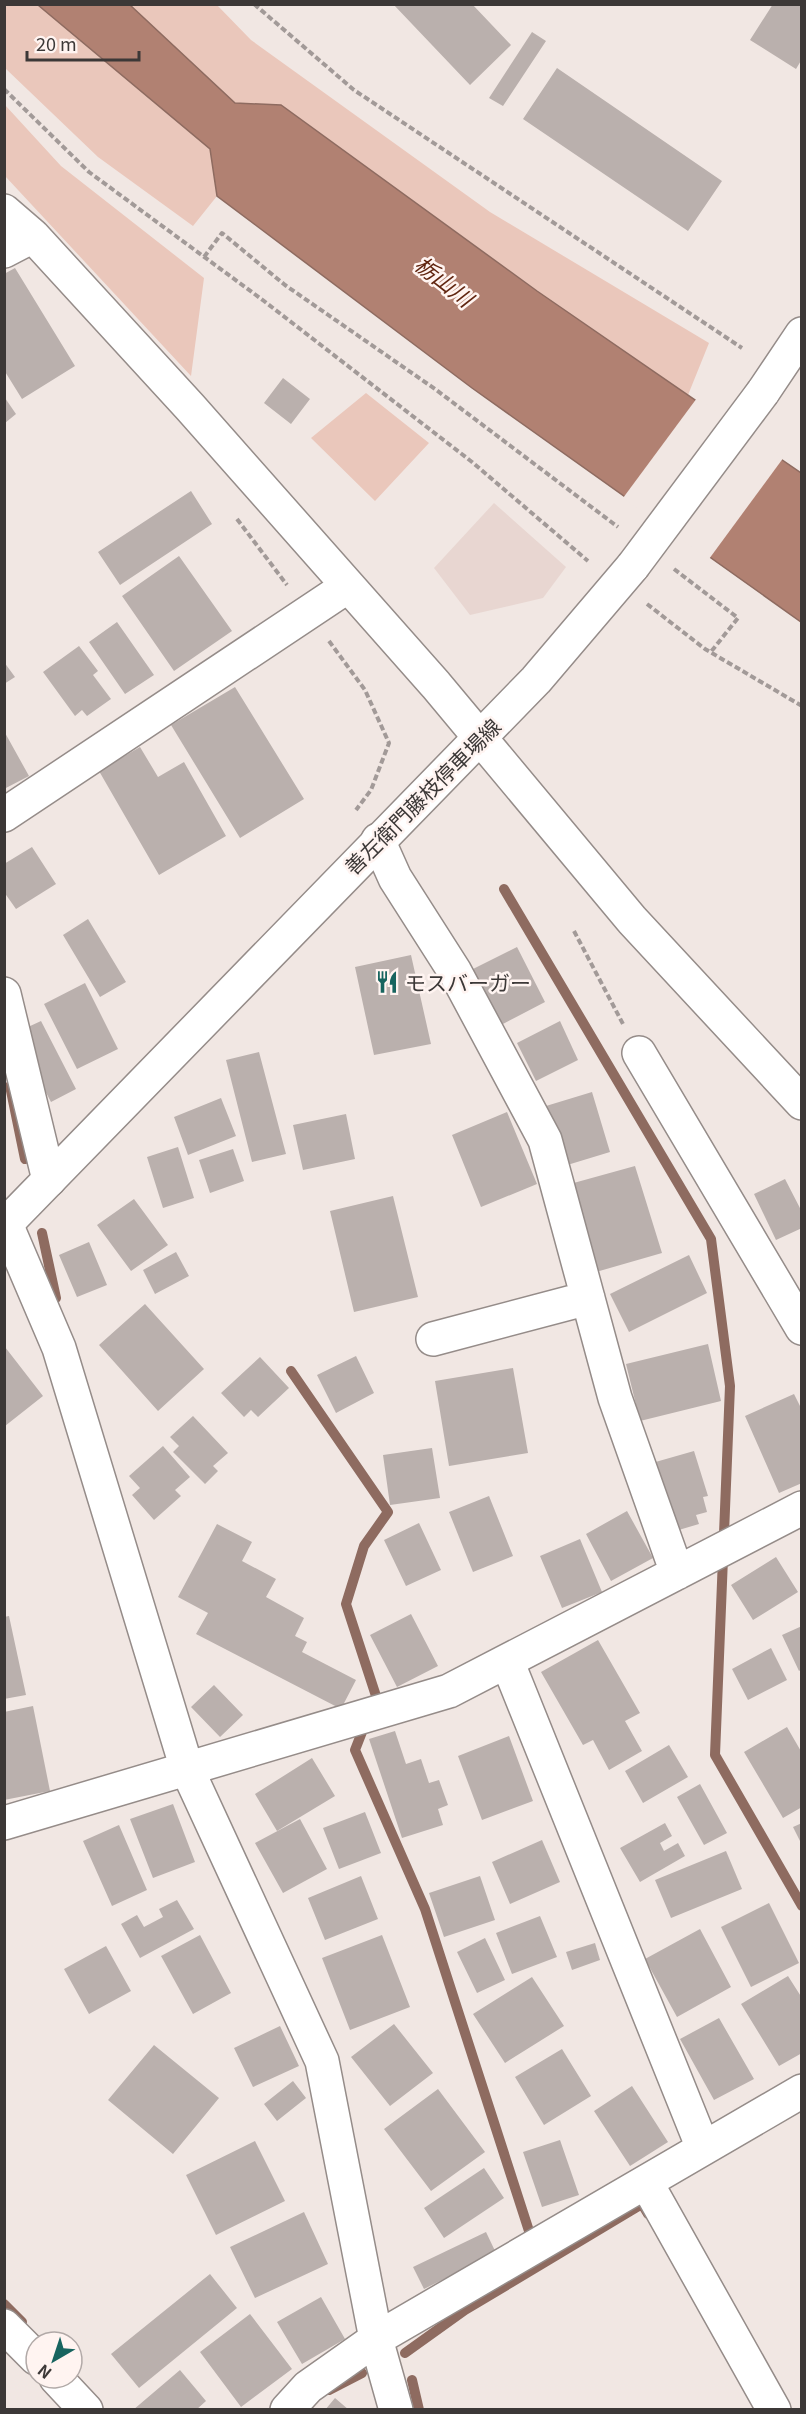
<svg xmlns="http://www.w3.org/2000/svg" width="806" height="2414" font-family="Georgia,'Noto Sans JP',serif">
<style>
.built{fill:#e8d6d1}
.green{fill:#eac7bb}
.water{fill:#b18172;stroke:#8e6b60;stroke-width:1.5}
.pier{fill:#f1e7e3}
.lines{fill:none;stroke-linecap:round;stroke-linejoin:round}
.stream{stroke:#8e6b60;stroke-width:10}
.building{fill:#bab0ad}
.minor-casing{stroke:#958c89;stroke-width:36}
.major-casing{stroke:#958c89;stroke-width:36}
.path{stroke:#a29a98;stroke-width:4;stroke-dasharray:6 3;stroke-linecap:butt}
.minor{stroke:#fff;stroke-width:33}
.major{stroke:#fff;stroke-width:33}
.major-bridge-casing{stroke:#958c89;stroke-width:36;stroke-linecap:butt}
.major-bridge{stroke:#fff;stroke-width:33}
.labels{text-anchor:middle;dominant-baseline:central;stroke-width:5;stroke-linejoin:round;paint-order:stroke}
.street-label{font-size:21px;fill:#3c3837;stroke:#fff4f1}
.poi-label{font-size:21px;fill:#3c3837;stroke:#fff4f1;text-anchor:start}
.water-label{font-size:22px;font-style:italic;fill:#612510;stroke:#fff4f1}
</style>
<rect width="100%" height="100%" fill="#f1e7e3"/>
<!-- built -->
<path class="built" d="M494 503 566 567 543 598 470 615 434 568Z"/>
<!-- green -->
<path class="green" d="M4 5H38L210 149 217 196 193 226 98 157 5 68Z
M130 5H217L251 40 490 212 709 343 688 395 537 291 281 105 235 103Z
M5 105 61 166 204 278 191 376 5 176Z
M366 393 429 443 375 501 311 438Z"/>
<!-- water -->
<path class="water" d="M38 5H130L235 103 281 105 537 291 801 473V622L472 388 217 196 210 149Z"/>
<!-- pier -->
<path class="pier" d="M697 398 784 457 709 559 623 498Z"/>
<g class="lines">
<!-- stream -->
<path class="stream" d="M504 889 711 1239 730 1386 715 1755 802 1906
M10 1086 25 1159
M42 1233 56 1298
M291 1371 388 1512 364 1546 346 1604 376 1696 355 1750 425 1909 540 2265
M4 2304 22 2322
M405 2353 465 2310 642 2204 648 2214
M412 2380 419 2410
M329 2390 362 2373"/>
</g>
<!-- building -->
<path class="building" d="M393 4H472L511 45 470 85Z
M773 4H802V59L796 69 750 40Z
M532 32 546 41 503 106 489 98Z
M557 68 722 181 688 231 523 119Z
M15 268 75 366 22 399 4 370V274Z
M283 378 310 399 291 424 264 403Z
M5 398 16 414 5 423Z
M191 491 212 524 120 585 98 552Z
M179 556 232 631 174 671 122 596Z
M117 622 154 675 125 694 89 642Z
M79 646 98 671 93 675 111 699 87 716 82 710 75 716 43 672Z
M4 662 15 677 4 684Z
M235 687 304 799 240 838 171 725Z
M4 731 29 776 4 789Z
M140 747 158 777 184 762 226 836 159 875 99 771Z
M32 847 56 884 16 909 4 892V864Z
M88 919 126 982 100 997 63 935Z
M517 947 545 1002 501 1025 473 969Z
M411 955 431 1044 374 1055 355 967Z
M85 983 118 1049 77 1069 44 1004Z
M41 1021 76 1089 51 1102 15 1033Z
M560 1021 578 1060 536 1081 517 1043Z
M259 1052 286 1154 252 1162 226 1060Z
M592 1092 610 1152 564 1166 546 1106Z
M221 1098 236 1136 188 1155 174 1117Z
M507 1112 537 1184 481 1207 452 1135Z
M346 1114 355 1159 303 1170 293 1125Z
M178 1147 194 1198 163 1208 147 1157Z
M233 1149 244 1181 210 1193 199 1160Z
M635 1166 662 1253 596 1272 570 1184Z
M785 1179 802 1212V1228L776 1240 754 1194Z
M393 1196 418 1297 354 1312 330 1211Z
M134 1199 168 1245 131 1271 97 1225Z
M89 1242 107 1285 77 1297 59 1255Z
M176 1252 189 1276 155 1294 143 1270Z
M689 1255 707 1293 629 1332 610 1294Z
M145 1304 204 1369 158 1411 99 1345Z
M708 1344 721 1401 640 1421 626 1364Z
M5 1347 43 1396 5 1426Z
M356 1356 374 1393 336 1413 317 1375Z
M260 1357 289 1388 258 1417 251 1410 244 1417 221 1393Z
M513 1368 528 1453 449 1466 435 1381Z
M794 1394 802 1410V1483L779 1493 745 1416Z
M193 1416 228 1453 213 1466 218 1471 205 1484 173 1452 179 1446 170 1437Z
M163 1446 190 1477 175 1490 181 1496 154 1520 132 1495 140 1488 129 1476Z
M432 1448 440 1498 390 1505 383 1455Z
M694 1451 708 1496 703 1497 707 1512 696 1515 699 1524 672 1532 652 1463Z
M489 1496 513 1556 473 1572 449 1512Z
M627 1511 653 1558 611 1581 586 1534Z
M419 1523 441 1570 406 1586 384 1540Z
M217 1524 252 1542 242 1561 276 1579 266 1597 304 1618 295 1636 307 1642 302 1652 356 1680 341 1709 196 1634 208 1613 178 1597Z
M580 1539 602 1592 562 1608 540 1556Z
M776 1557 798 1592 753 1620 731 1585Z
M411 1614 438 1666 397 1687 370 1635Z
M9 1616 26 1695 4 1699V1617Z
M802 1626V1669L799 1671 782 1635Z
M598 1640 640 1713 625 1721 642 1751 609 1770 593 1740 583 1745 541 1672Z
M771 1648 787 1680 748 1700 732 1669Z
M214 1685 243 1715 220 1737 191 1707Z
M33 1706 50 1791 4 1800V1712Z
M787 1727 802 1753V1807L783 1818 744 1752Z
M395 1731 406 1764 421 1759 429 1783 439 1780 448 1805 438 1809 443 1825 402 1838 369 1739Z
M509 1736 533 1801 482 1820 458 1756Z
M669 1745 688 1777 643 1803 625 1771Z
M312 1758 335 1796 277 1831 255 1794Z
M700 1784 727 1833 704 1845 677 1797Z
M173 1804 195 1862 153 1878 130 1819Z
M365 1812 381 1853 339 1869 323 1828Z
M300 1819 327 1869 283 1893 255 1843Z
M665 1823 672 1836 660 1843 664 1851 678 1843 685 1856 640 1882 620 1848Z
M802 1823V1845L793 1827Z
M119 1825 147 1890 112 1906 83 1841Z
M542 1840 560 1882 510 1904 492 1862Z
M726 1851 742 1889 671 1918 655 1880Z
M361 1876 378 1919 325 1940 308 1898Z
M480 1876 495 1920 444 1937 429 1893Z
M177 1900 194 1929 140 1958 121 1924 137 1915 144 1927 163 1917 159 1909Z
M769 1903 799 1963 751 1987 721 1927Z
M540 1916 557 1957 512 1974 496 1933Z
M700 1929 731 1987 677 2017 645 1959Z
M200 1935 231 1993 193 2014 161 1956Z
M382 1935 410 2007 350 2030 322 1958Z
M485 1938 505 1980 477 1993 457 1952Z
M595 1943 600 1960 572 1970 566 1952Z
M106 1946 131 1991 89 2014 64 1969Z
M788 1976 802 1998V2053L779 2066 741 2004Z
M532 1977 564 2026 505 2063 473 2014Z
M719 2018 754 2079 714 2100 680 2039Z
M394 2024 433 2073 390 2106 351 2057Z
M280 2026 299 2066 253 2087 234 2048Z
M154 2045 219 2098 173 2154 108 2100Z
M562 2049 591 2096 544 2125 515 2077Z
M293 2081 306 2098 277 2121 264 2104Z
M632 2086 668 2142 630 2166 594 2111Z
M438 2089 485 2152 431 2191 384 2129Z
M560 2140 579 2195 542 2207 523 2152Z
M255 2141 285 2201 216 2235 186 2175Z
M484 2168 504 2198 444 2238 424 2208Z
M304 2212 328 2264 255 2298 230 2247Z
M486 2232 496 2253 424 2289 413 2267Z
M210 2274 237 2308 139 2388 111 2354Z
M321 2297 345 2339 302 2364 277 2322Z
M250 2314 292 2369 241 2407 200 2352Z
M180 2370 206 2401 196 2410H133Z
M335 2398 349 2410H325Z"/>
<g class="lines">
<!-- minor casing -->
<g class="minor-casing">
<path id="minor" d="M4 211 33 236 190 407 436 685 632 920 802 1103
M4 251 33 236
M4 815 348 586
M378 840 395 878 455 972 545 1140 615 1398 677 1573
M4 994 49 1180
M639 1053 802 1328
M6 1224 59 1348 187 1769 322 2061 376 2339 396 2410
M433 1339 588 1298
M507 1661 703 2148
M4 1823 449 1691 802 1508
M646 2182 774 2410
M4 2326 36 2358
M56 2378 86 2410
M287 2410 308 2387 376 2339 802 2091"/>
</g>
<!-- major casing -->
<g class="major-casing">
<path id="major" d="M763 392 802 334
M4 1226 536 680 633 566"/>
</g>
<!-- path -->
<path class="path" d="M254 4 354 90 742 348
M4 89 89 172 264 301 472 462 588 561
M204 257 222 233 285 285 435 389 618 527
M237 519 287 585
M674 569 738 618 710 653
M647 604 705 649 802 706
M329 641 365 690 389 743 371 790 356 810
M574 931 623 1024"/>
<!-- minor -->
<use href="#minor" class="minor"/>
<!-- major -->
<use href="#major" class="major"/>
<!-- major-bridge casing -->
<g class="major-bridge-casing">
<path id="major-bridge" d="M633 566 763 392"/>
</g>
<!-- major-bridge -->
<use href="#major-bridge" class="major-bridge"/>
</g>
<!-- icons -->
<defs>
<g id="restaurant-bare" transform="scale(1.8)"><path d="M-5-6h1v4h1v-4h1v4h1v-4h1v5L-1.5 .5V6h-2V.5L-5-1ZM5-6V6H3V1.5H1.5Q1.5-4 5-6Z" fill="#17645f" stroke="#fff4f1" stroke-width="2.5" paint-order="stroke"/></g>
</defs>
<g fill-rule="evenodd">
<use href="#restaurant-bare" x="387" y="982"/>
</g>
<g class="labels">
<!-- street labels -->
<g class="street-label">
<text transform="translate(422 796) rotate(-45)">善左衛門藤枝停車場線</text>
</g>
<!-- poi labels -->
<g class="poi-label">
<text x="405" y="982">モスバーガー</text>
</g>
<!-- water labels -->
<g class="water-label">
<text transform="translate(445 280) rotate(38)">栃山川</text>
</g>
</g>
<!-- border -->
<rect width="806" height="2414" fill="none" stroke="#3c3837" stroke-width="12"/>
<!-- north arrow -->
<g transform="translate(54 2360) rotate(219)"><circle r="28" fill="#fff4f1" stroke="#b1a9a7" stroke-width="1.5"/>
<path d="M0-4.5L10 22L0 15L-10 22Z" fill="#17645f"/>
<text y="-9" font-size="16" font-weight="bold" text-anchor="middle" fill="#3c3837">N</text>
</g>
<!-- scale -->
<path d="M27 51v9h112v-9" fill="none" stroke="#3c3837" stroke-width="3"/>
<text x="36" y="51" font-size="18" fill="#3c3837" stroke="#fff4f1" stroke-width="4.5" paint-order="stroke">20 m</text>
</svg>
